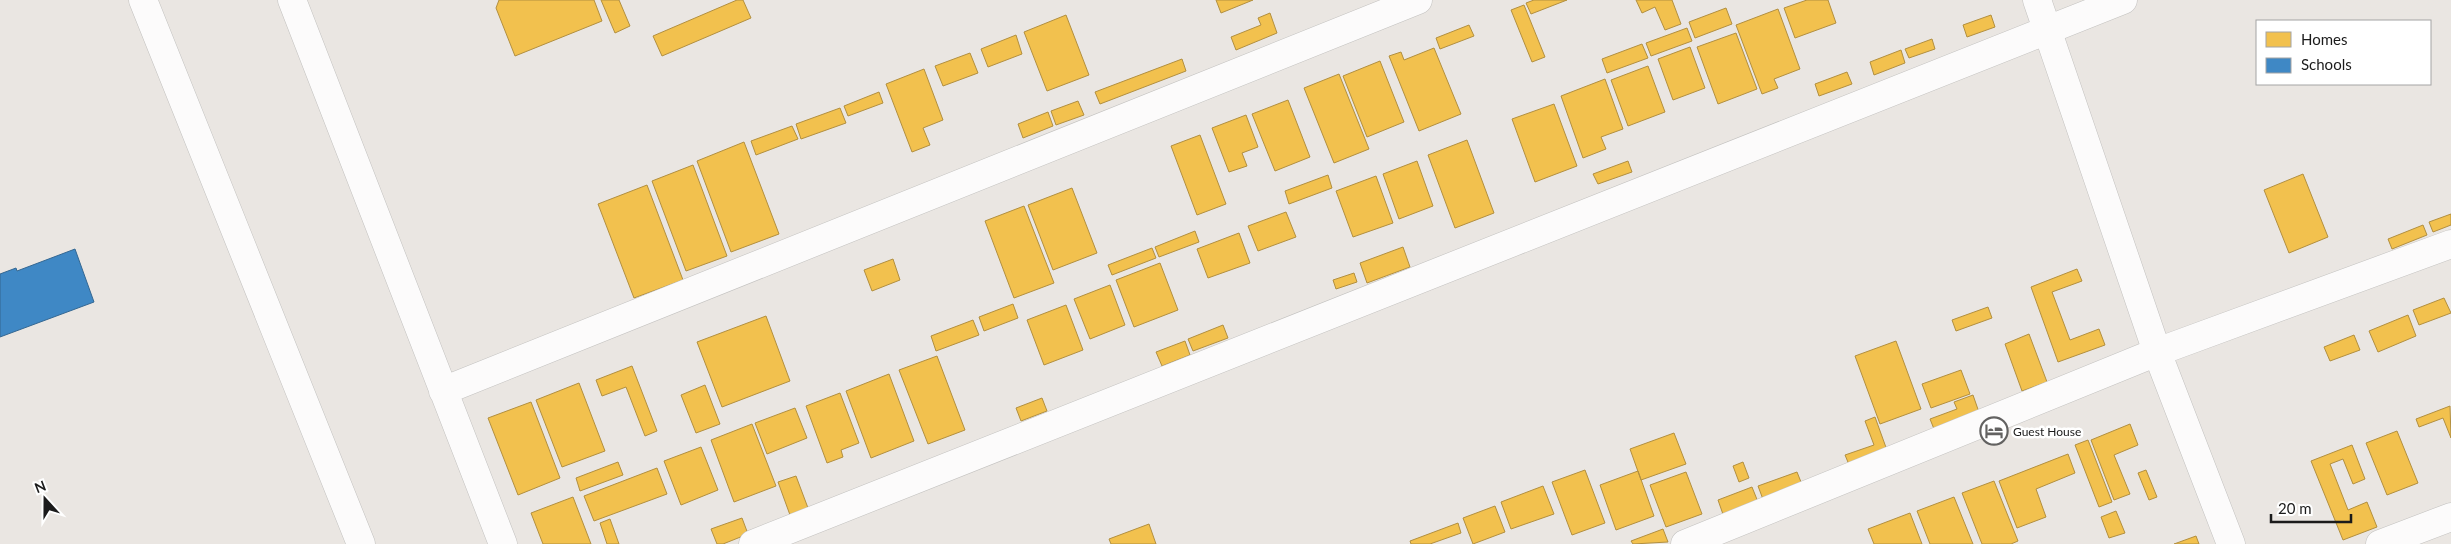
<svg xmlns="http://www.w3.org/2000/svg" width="2451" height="544" font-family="Lato,sans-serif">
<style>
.homes{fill:#f2c14e;stroke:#b28f3f}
.schools{fill:#3f88c5;stroke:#346792}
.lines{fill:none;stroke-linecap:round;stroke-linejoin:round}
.minor-casing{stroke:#c2c1bf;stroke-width:29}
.minor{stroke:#fcfbfb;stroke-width:28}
.labels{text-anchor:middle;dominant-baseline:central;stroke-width:5;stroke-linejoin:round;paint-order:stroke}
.poi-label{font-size:12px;fill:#1b1b1b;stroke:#fff;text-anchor:start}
</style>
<rect width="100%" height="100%" fill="#eae6e2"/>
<!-- homes -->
<path class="homes" d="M499 0H594L602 21 515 56 496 8Z
M601 0H619L630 26 615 33Z
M737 0H743L751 18 662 56 653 36Z
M1216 0H1253L1221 13Z
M1534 0H1567L1531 14 1526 3Z
M1636 0H1672L1681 24 1665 30 1655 7 1642 13Z
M1807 0H1828L1836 23 1795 38 1784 8Z
M1524 5 1545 57 1532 62 1511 10Z
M1726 8 1732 24 1695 38 1689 22Z
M1778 9 1800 69 1774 79 1778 88 1762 94 1736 25Z
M1270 13 1277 33 1236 50 1231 37 1261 25 1258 18Z
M1066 15 1089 75 1047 91 1024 32Z
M1991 15 1995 27 1967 37 1963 25Z
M1469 25 1474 36 1440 49 1436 38Z
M1687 28 1692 41 1651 56 1646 43Z
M1736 33 1757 89 1718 104 1697 47Z
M1016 35 1022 54 988 67 981 49Z
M1932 39 1935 49 1909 58 1905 49Z
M1642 44 1648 58 1607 73 1602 59Z
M1690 47 1705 88 1673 100 1658 59Z
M1434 48 1461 114 1419 131 1389 56 1401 52 1404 60Z
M1901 50 1905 63 1874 75 1870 62Z
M970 53 978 73 943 86 935 66Z
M1182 59 1186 71 1100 104 1095 92Z
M1380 61 1404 122 1367 137 1343 76Z
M1648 66 1665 112 1628 126 1611 80Z
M924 69 943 120 923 128 930 145 912 152 886 84Z
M1847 72 1852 84 1819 96 1815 84Z
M1339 74 1369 149 1334 163 1304 88Z
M1605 79 1623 129 1601 137 1606 149 1583 158 1561 96Z
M879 92 883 103 848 116 844 106Z
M1288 100 1310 157 1275 171 1252 114Z
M1078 101 1084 115 1056 125 1051 111Z
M1554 104 1577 166 1535 182 1512 119Z
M840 108 846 123 801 139 796 124Z
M1048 112 1053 126 1023 138 1018 124Z
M1246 115 1258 147 1242 153 1247 166 1229 172 1212 128Z
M792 126 798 139 756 155 751 141Z
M1200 135 1226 204 1197 215 1171 146Z
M1467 140 1494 213 1455 228 1428 155Z
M744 142 779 234 731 252 697 161Z
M1417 161 1433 206 1399 219 1383 174Z
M1628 161 1632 172 1598 184 1593 174Z
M693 165 727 256 686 271 652 181Z
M2303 174 2328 237 2289 253 2264 190Z
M1328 175 1332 188 1289 204 1285 191Z
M1376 176 1393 223 1353 237 1336 191Z
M647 185 683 280 634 298 598 204Z
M1072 188 1097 253 1053 270 1028 205Z
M1024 206 1054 283 1014 298 985 221Z
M1286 212 1296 237 1258 251 1248 226Z
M2451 214V225L2433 232 2429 222Z
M2423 225 2427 235 2392 249 2388 239Z
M1195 231 1199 242 1159 257 1155 247Z
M1239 233 1250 263 1208 278 1197 249Z
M1403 247 1410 267 1367 283 1360 263Z
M1152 248 1156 258 1112 275 1108 265Z
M893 259 900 280 872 291 864 270Z
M1160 263 1178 310 1134 327 1116 280Z
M2077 269 2082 281 2052 292 2070 340 2099 329 2105 345 2058 362 2031 287Z
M1354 273 1357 282 1336 289 1333 280Z
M1110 285 1125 325 1090 339 1074 299Z
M2444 298 2451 313 2419 325 2413 310Z
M1013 304 1018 318 984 331 979 317Z
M1066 305 1083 350 1044 365 1027 320Z
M1988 307 1992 318 1956 331 1952 320Z
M2408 315 2416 336 2378 352 2369 331Z
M766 316 790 381 722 407 697 342Z
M973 320 979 335 936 351 931 336Z
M1223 325 1228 338 1193 351 1188 339Z
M2029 334 2047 382 2022 391 2005 344Z
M2354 335 2360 350 2330 361 2324 347Z
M1185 341 1190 355 1162 366 1156 352Z
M1896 341 1921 409 1880 424 1855 356Z
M937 356 965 430 928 444 899 370Z
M632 366 657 431 645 436 626 387 602 396 596 380Z
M1961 370 1970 394 1931 408 1922 384Z
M889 374 914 441 871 458 846 391Z
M579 383 605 451 562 467 536 400Z
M705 385 720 424 696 433 681 395Z
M840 393 859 443 841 450 843 457 827 463 806 406Z
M1973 395 1981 418 1936 434 1930 419 1957 409 1954 402Z
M1042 398 1047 411 1021 421 1016 408Z
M531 402 560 478 518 495 488 418Z
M2450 406 2451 438 2443 418 2419 427 2416 419Z
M795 408 807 438 767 454 755 423Z
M1875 417 1888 453 1850 467 1845 455 1874 445 1865 421Z
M752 424 776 486 734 502 711 440Z
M2130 424 2138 445 2114 455 2130 494 2114 500 2091 440Z
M2397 431 2418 483 2387 495 2366 443Z
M1674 433 1686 464 1641 480 1630 449Z
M2088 440 2112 502 2099 507 2075 445Z
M2352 445 2365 479 2353 484 2343 459 2330 464 2348 510 2367 502 2377 527 2343 540 2311 461Z
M701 447 718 490 681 505 664 461Z
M2068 454 2075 473 2036 489 2046 517 2017 528 1999 481Z
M618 462 623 475 580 491 576 478Z
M1743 462 1749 478 1739 482 1733 466Z
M657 468 667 494 594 521 584 496Z
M1585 470 1605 523 1572 535 1552 482Z
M2146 470 2157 497 2149 500 2138 473Z
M1638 471 1654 516 1616 530 1600 485Z
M1686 472 1702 514 1666 527 1650 485Z
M1797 472 1803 487 1764 502 1758 486Z
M796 476 808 508 790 515 778 482Z
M1994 481 2018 541 2011 544H1982L1962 493Z
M1543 486 1554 514 1511 529 1501 502Z
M1752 487 1760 507 1725 520 1718 500Z
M573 497 591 544H543L531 513Z
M1954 497 1973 544H1930L1917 511Z
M1495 506 1505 532 1473 544 1463 518Z
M2116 511 2125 533 2109 538 2101 517Z
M1910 513 1922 544H1874L1868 529Z
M742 518 748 534 723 544H717L711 529Z
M610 519 619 544H607L600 523Z
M1458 523 1461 533 1430 544H1411L1410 541Z
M1149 524 1156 544H1111L1109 539Z
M1663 529 1668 542 1633 544 1631 541Z
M2196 536 2199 544H2174Z"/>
<!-- schools -->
<path class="schools" d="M75 249 94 302 0 337V274L16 268 17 271Z"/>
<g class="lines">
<!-- minor casing -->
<g class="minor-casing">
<path id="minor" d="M143 0 361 544
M292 0 503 544
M2037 0 2157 352 2231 544
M443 391 1418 0
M753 544 2123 0
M1685 544 2157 352 2451 244
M2380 544 2451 517"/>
</g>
<!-- minor -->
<use href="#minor" class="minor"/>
</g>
<!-- icons -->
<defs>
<g id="hotel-ring" transform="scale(1.4375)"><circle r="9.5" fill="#fff" stroke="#636261" stroke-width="1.5"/><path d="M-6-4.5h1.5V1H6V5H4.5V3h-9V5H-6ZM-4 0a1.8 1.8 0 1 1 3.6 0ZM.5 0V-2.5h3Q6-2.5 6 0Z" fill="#636261"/></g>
</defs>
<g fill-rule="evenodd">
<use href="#hotel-ring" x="1994" y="431"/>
</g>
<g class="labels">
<!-- poi labels -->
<g class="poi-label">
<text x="2013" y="431">Guest House</text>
</g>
</g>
<!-- legend -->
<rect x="2256" y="20" width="175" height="65" fill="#ffffff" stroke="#a4a4a4"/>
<rect x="2266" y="32" width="25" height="15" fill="#f2c14e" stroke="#a4a4a4"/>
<text x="2301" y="45" font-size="15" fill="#1b1b1b">Homes</text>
<rect x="2266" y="58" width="25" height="15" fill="#3f88c5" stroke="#a4a4a4"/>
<text x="2301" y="70" font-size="15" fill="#1b1b1b">Schools</text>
<!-- north arrow -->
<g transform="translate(45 499) rotate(339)" stroke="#ffffff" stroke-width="4" paint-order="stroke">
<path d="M0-4L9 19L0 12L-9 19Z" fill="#1b1b1b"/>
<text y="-8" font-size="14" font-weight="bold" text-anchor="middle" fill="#1b1b1b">N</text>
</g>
<!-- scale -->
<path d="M2271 514v8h80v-8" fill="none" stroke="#1b1b1b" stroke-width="2.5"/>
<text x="2278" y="514" font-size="15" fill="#1b1b1b" stroke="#ffffff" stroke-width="4" paint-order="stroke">20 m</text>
</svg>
